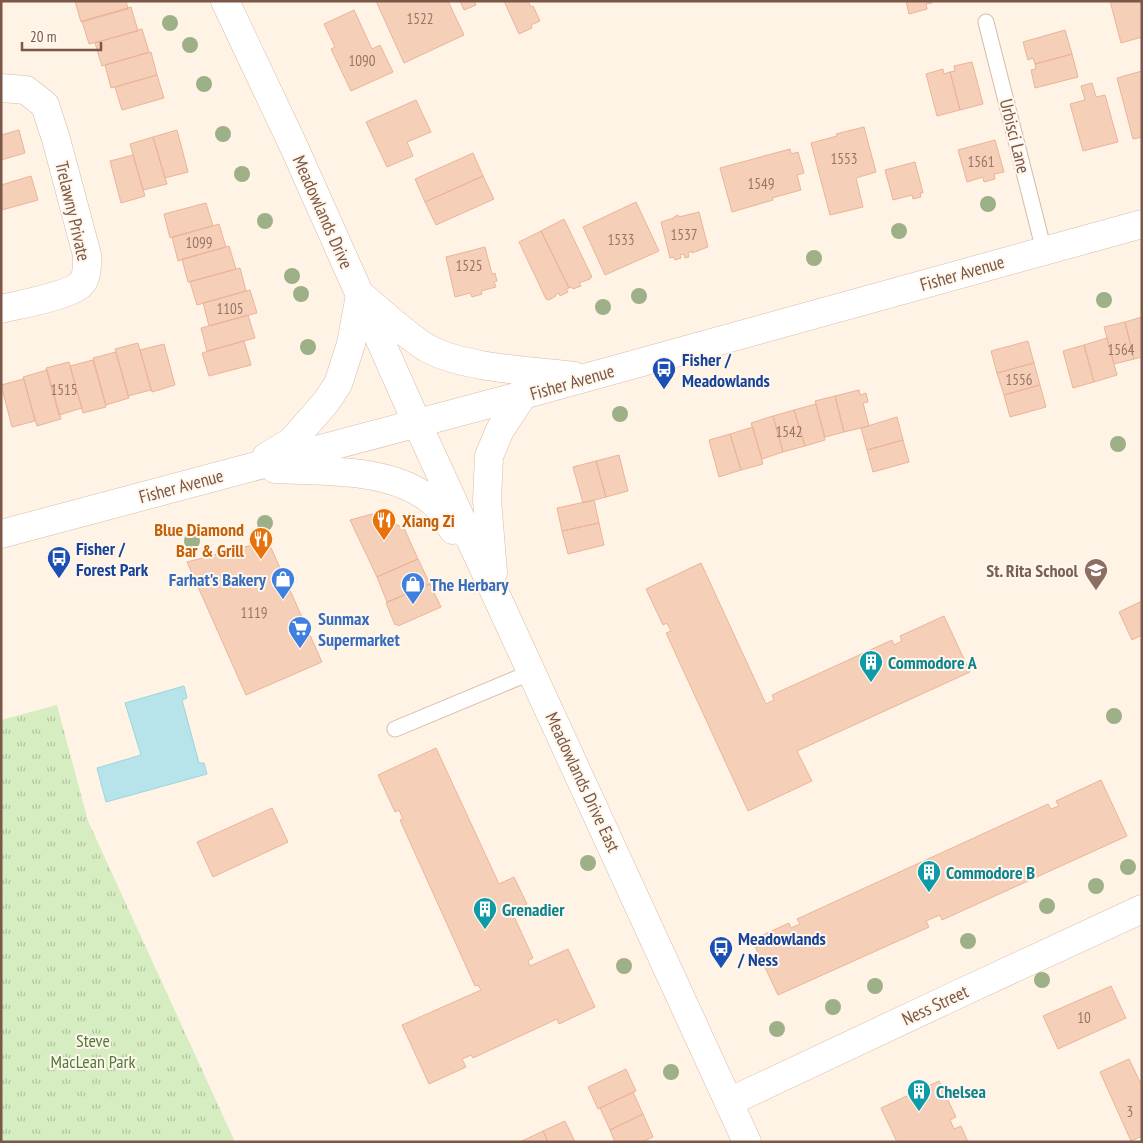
<svg xmlns="http://www.w3.org/2000/svg" width="1143" height="1143" font-family="'PT Sans Narrow',sans-serif">
<style>
.park{fill:url(#park-tufts)}
.water{fill:#b6e4ea;stroke:#9cd5dd}
.building{fill:#f6cfb9;stroke:#ebb498}
.lines{fill:none;stroke-linecap:round;stroke-linejoin:round}
.service-casing{stroke:#d4bcab;stroke-width:17}
.minor-casing{stroke:#d4bcab;stroke-width:29}
.secondary-casing{stroke:#d7bca9;stroke-width:29}
.service{stroke:#fff;stroke-width:15}
.minor{stroke:#fff;stroke-width:28}
.secondary{stroke:#fff;stroke-width:28}
.tree{fill:#9eb087}
.labels{text-anchor:middle;dominant-baseline:central;stroke-width:4;stroke-linejoin:round;paint-order:stroke}
.number-label{font-size:15px;fill:#997564}
.street-label{font-size:18px;fill:#7a5747;stroke:#fff7ec}
.transit-label{font-size:18px;font-weight:bold;fill:#164399;stroke:#fff7ec;text-anchor:start}
.food-label{font-size:18px;font-weight:bold;fill:#c56008;stroke:#fff7ec;text-anchor:start}
.education-label{font-size:18px;font-weight:bold;fill:#785e54;stroke:#fff7ec;text-anchor:end}
.shop-label{font-size:18px;font-weight:bold;fill:#366cbe;stroke:#fff7ec;text-anchor:start}
.culture-label{font-size:18px;font-weight:bold;fill:#0d838f;stroke:#fff7ec;text-anchor:start}
.park-label{font-size:18px;fill:#507a3b;stroke:#fff7ec}
</style>
<defs>
<pattern id="park-tufts" width="24" height="20" patternUnits="userSpaceOnUse" patternTransform="scale(1.25)"><rect width="24" height="20" fill="#d5edc1"/><path d="M3 7l-1-3M5 7V3M7 7l1-3M15 17l-1-3M17 17v-4M19 17l1-3" fill="none" stroke="#b2c39f"/></pattern>
</defs>
<rect width="100%" height="100%" fill="#fef3e4"/>
<!-- park -->
<path class="park" d="M57 705 88 821 235 1142H1V720Z"/>
<!-- water -->
<path class="water" d="M184 686 187 698 182 700 199 763H204L207 774 106 802 97 768 141 755 125 703Z"/>
<!-- building -->
<path class="building" d="M75 1H126L128 9 81 22Z
M376 1H448L464 35 404 63Z
M460 1H474L476 5 464 10Z
M504 1H528L531 7 533 6 540 21 531 25 532 28 519 34Z
M906 1H932V3L926 4 927 9 909 14Z
M1110 1H1140L1142 8V37L1121 43Z
M131 7 138 31 89 44 82 21Z
M354 10 372 49 380 45 393 72 351 91 331 49 335 47 324 24Z
M142 29 149 52 102 66 95 43Z
M1065 30 1072 54 1035 64 1033 58 1028 60 1023 42Z
M151 52 157 75 111 88 105 65Z
M1072 54 1078 77 1035 88 1031 70 1036 69 1035 64Z
M972 62 983 104 960 110 950 72 955 71 954 66Z
M943 69 944 74 950 72 960 110 937 116 926 74Z
M1142 71V137L1133 139 1117 78Z
M157 75 164 98 122 110 115 87Z
M1092 83 1096 97 1105 95 1118 142 1083 151 1070 104 1085 100 1081 86Z
M416 100 431 132 407 142 413 156 387 167 366 122Z
M864 127 876 172 856 178 863 207 830 215 811 143 837 136 836 134Z
M19 130 25 153 1 160V135Z
M177 130 188 172 165 178 153 137Z
M153 137 167 184 143 190 130 144Z
M995 140 1004 172 994 174 995 179 984 182 983 177 967 182 958 150Z
M790 149 791 154 798 152 804 173 797 175 801 190 772 198 773 200 732 212 720 168Z
M473 153 483 176 425 202 415 179Z
M133 155 145 196 121 203 110 161Z
M915 162 923 193H920L921 197 913 199 912 195 893 200 885 170Z
M31 176 38 200 2 210 1 185Z
M483 176 494 199 436 225 425 202Z
M636 202 659 251 605 275 583 227Z
M206 203 213 226 170 238 164 214Z
M699 212 708 247 692 253V251L688 253 689 257 685 258 684 254 680 255 681 258 675 260 674 257 670 258 661 222 674 218V217L678 215 679 217Z
M564 219 592 277 590 278V279L579 283 581 286 573 289 571 287 569 288 541 231Z
M219 224 226 247 178 261 172 237Z
M541 231 569 288 566 289 568 292 560 296 559 293 555 295 556 296 549 300 546 299 519 242Z
M229 246 236 269 188 282 182 259Z
M485 247 492 274 495 273 497 281 494 282 496 287 481 291 482 294 472 297 470 293 455 297 446 257Z
M240 268 246 291 197 305 190 282Z
M250 290 257 313 209 326 203 303Z
M248 315 255 338 207 351 201 328Z
M1142 317V357L1134 359 1125 322Z
M1125 322 1134 359 1114 364 1104 327Z
M1107 338 1117 375 1094 382 1084 345Z
M244 341 251 365 209 376 202 353Z
M1028 341 1034 363 997 373 991 351Z
M138 343 151 390 128 396 115 349Z
M164 344 175 385 152 392 140 350Z
M1084 345 1094 382 1073 388 1063 351Z
M116 352 129 398 106 405 93 358Z
M93 360 106 407 83 413 70 366Z
M69 362 82 408 59 415 46 368Z
M1034 363 1040 385 1004 395 997 373Z
M47 370 61 419 37 426 23 377Z
M24 379 35 421 12 427 1 385Z
M1040 385 1046 407 1010 417 1004 395Z
M859 390 860 395 866 393 868 402 863 403 869 426 844 432 835 396Z
M835 396 844 432 825 437 815 401Z
M816 404 825 440 805 446 794 410Z
M794 410 805 446 783 452 773 416Z
M773 416 783 452 762 459 751 423Z
M897 417 903 440 867 450 861 428Z
M753 427 763 464 741 470 730 434Z
M730 434 741 470 719 477 709 440Z
M903 440 909 462 873 472 867 450Z
M619 455 628 491 606 497 596 461Z
M596 461 606 497 583 503 573 467Z
M594 500 599 523 562 531 557 508Z
M372 514 404 528 418 559 377 577 350 520Z
M599 523 604 545 568 554 562 531Z
M268 541 322 662 246 695 187 562Z
M418 559 430 584 387 602 377 577Z
M701 563 766 704 774 700 772 695 892 640 894 645 902 641 900 636 944 616 970 672 797 751 812 781 748 811 666 633 671 631 667 623 663 625 646 589Z
M430 584 441 607 398 626 397 624 395 625 386 603Z
M1142 601V635L1132 640 1119 612Z
M436 748 499 884 514 877 527 904 512 912 533 958 528 961 530 966 568 949 595 1007 559 1024 557 1019 473 1058 471 1055 462 1059 466 1067 429 1084 402 1025 481 990 478 985 475 986 400 820 403 819 399 810 395 812 378 775Z
M1101 780 1127 836 942 920 940 915 926 921 929 927 927 928 778 995 752 940 789 923 791 928 800 924 797 919 1048 804 1051 809 1059 806 1056 801Z
M272 808 288 842 213 877 197 842Z
M1111 986 1126 1018 1058 1049 1043 1016Z
M1129 1059 1142 1086V1136L1131 1141 1100 1072Z
M626 1069 636 1091 598 1109 588 1087Z
M939 1081 956 1117 950 1120 954 1129 961 1126 968 1142H897L881 1108Z
M633 1092 643 1114 610 1130 600 1108Z
M643 1114 653 1137 642 1142H615L610 1130Z
M565 1121 575 1142H548L543 1131Z
M543 1131 548 1142H522V1141Z"/>
<g class="lines">
<!-- service casing -->
<g class="service-casing">
<path id="service" d="M986 22 1044 251
M395 729 532 672"/>
</g>
<!-- minor casing -->
<g class="minor-casing">
<path id="minor" d="M1 88 26 90 45 105 56 139 87 255C87 265 88 278 80 285 65 297 21 304 1 309
M729 1102 952 997 1142 909"/>
</g>
<!-- secondary casing -->
<g class="secondary-casing">
<path id="secondary" d="M225 1 294 147 417 423 747 1142
M363 297C384 314 404 334 427 348 462 368 532 371 574 376
M266 457 292 441 326 402 338 384 351 344 360 295
M275 469C325 472 392 467 433 502 441 508 447 521 453 530
M1 534 523 395 1142 224
M493 572 487 500 489 456 500 430 523 395"/>
</g>
<!-- service -->
<use href="#service" class="service"/>
<!-- minor -->
<use href="#minor" class="minor"/>
<!-- secondary -->
<use href="#secondary" class="secondary"/>
</g>
<!-- trees -->
<g class="tree">
<circle cx="170" cy="23" r="8"/>
<circle cx="190" cy="45" r="8"/>
<circle cx="204" cy="84" r="8"/>
<circle cx="223" cy="134" r="8"/>
<circle cx="242" cy="174" r="8"/>
<circle cx="988" cy="204" r="8"/>
<circle cx="265" cy="221" r="8"/>
<circle cx="899" cy="231" r="8"/>
<circle cx="814" cy="258" r="8"/>
<circle cx="292" cy="276" r="8"/>
<circle cx="301" cy="294" r="8"/>
<circle cx="639" cy="296" r="8"/>
<circle cx="1104" cy="300" r="8"/>
<circle cx="603" cy="307" r="8"/>
<circle cx="308" cy="347" r="8"/>
<circle cx="620" cy="414" r="8"/>
<circle cx="1118" cy="444" r="8"/>
<circle cx="265" cy="523" r="8"/>
<circle cx="192" cy="541" r="8"/>
<circle cx="1114" cy="716" r="8"/>
<circle cx="588" cy="863" r="8"/>
<circle cx="1128" cy="867" r="8"/>
<circle cx="1096" cy="886" r="8"/>
<circle cx="1047" cy="906" r="8"/>
<circle cx="968" cy="941" r="8"/>
<circle cx="624" cy="966" r="8"/>
<circle cx="1042" cy="980" r="8"/>
<circle cx="875" cy="986" r="8"/>
<circle cx="833" cy="1007" r="8"/>
<circle cx="777" cy="1029" r="8"/>
<circle cx="671" cy="1072" r="8"/>
</g>
<!-- icons -->
<defs>
<g id="bus-pin" transform="scale(1.25)"><path d="M0 17L-7.5 6A9.5 9.5 0 1 1 7.5 6Z" fill="#1a4fb4" stroke="#fff7ec"/><path d="M-5-6H5V4H4V6H2V4H-2V6H-4V4H-5ZM-3.5-4V0h7V-4ZM-3.5 1.2v1.5H-2V1.2ZM2 1.2v1.5H3.5V1.2Z" fill="#fff"/></g>
<g id="restaurant-pin" transform="scale(1.25)"><path d="M0 17L-7.5 6A9.5 9.5 0 1 1 7.5 6Z" fill="#e8710a" stroke="#fff7ec"/><path d="M-5-6h1v4h1v-4h1v4h1v-4h1v5L-1.5 .5V6h-2V.5L-5-1ZM5-6V6H3V1.5H1.5Q1.5-4 5-6Z" fill="#fff"/></g>
<g id="school-pin" transform="scale(1.25)"><path d="M0 17L-7.5 6A9.5 9.5 0 1 1 7.5 6Z" fill="#8d6e63" stroke="#fff7ec"/><path d="M0-5L7-2L0 1L-7-2ZM-4 1L0 2.5L4 1V4Q0 6-4 4Z" fill="#fff"/></g>
<g id="shop-pin" transform="scale(1.25)"><path d="M0 17L-7.5 6A9.5 9.5 0 1 1 7.5 6Z" fill="#3f7fe0" stroke="#fff7ec"/><path d="M-5-2.5h2.3a2.7 3.5 0 0 1 5.4 0H5L5.5 6h-11ZM-1.5-2.5h3a1.5 2.3 0 0 0-3 0Z" fill="#fff"/></g>
<g id="supermarket-pin" transform="scale(1.25)"><path d="M0 17L-7.5 6A9.5 9.5 0 1 1 7.5 6Z" fill="#3f7fe0" stroke="#fff7ec"/><path d="M-6-5.5h2.5l.6 2H6L4.5 2H-2.5L-4.4-4H-6ZM-1.5 3.2a1.3 1.3 0 1 0 .1 0ZM3 3.2a1.3 1.3 0 1 0 .1 0Z" fill="#fff"/></g>
<g id="building-pin" transform="scale(1.25)"><path d="M0 17L-7.5 6A9.5 9.5 0 1 1 7.5 6Z" fill="#0f9aa8" stroke="#fff7ec"/><path d="M-4-6H4V6H1V3H-1V6H-4ZM-2.5-4.3h1.7v1.8h-1.7ZM.8-4.3h1.7v1.8H.8ZM-2.5-1h1.7V.8h-1.7ZM.8-1h1.7V.8H.8Z" fill="#fff"/></g>
</defs>
<g fill-rule="evenodd">
<use href="#bus-pin" x="664" y="369"/>
<use href="#restaurant-pin" x="384" y="520"/>
<use href="#restaurant-pin" x="261" y="539"/>
<use href="#bus-pin" x="59" y="558"/>
<use href="#school-pin" x="1096" y="570"/>
<use href="#shop-pin" x="283" y="579"/>
<use href="#shop-pin" x="413" y="584"/>
<use href="#supermarket-pin" x="300" y="628"/>
<use href="#building-pin" x="871" y="662"/>
<use href="#building-pin" x="929" y="872"/>
<use href="#building-pin" x="485" y="909"/>
<use href="#bus-pin" x="721" y="948"/>
<use href="#building-pin" x="919" y="1091"/>
</g>
<g class="labels">
<!-- number labels -->
<g class="number-label">
<text x="420" y="18">1522</text>
<text x="362" y="60">1090</text>
<text x="844" y="158">1553</text>
<text x="981" y="161">1561</text>
<text x="761" y="183">1549</text>
<text x="684" y="234">1537</text>
<text x="621" y="239">1533</text>
<text x="199" y="242">1099</text>
<text x="469" y="265">1525</text>
<text x="230" y="308">1105</text>
<text x="1121" y="349">1564</text>
<text x="1019" y="379">1556</text>
<text x="64" y="389">1515</text>
<text x="789" y="431">1542</text>
<text x="254" y="612">1119</text>
<text x="1084" y="1017">10</text>
<text x="1130" y="1111">3</text>
</g>
<!-- street labels -->
<g class="street-label">
<text transform="translate(1015 136) rotate(76)">Urbisci Lane</text>
<text transform="translate(73 211) rotate(77)">Trelawny Private</text>
<text transform="translate(323 212) rotate(66)">Meadowlands Drive</text>
<text transform="translate(962 273) rotate(-16)">Fisher Avenue</text>
<text transform="translate(572 382) rotate(-16)">Fisher Avenue</text>
<text transform="translate(181 486) rotate(-15)">Fisher Avenue</text>
<text transform="translate(583 782) rotate(65)">Meadowlands Drive East</text>
<text transform="translate(935 1005) rotate(-25)">Ness Street</text>
</g>
<!-- transit labels -->
<g class="transit-label">
<text x="682" y="359">Fisher /<tspan x="682" dy="21">Meadowlands</tspan></text>
<text x="76" y="548">Fisher /<tspan x="76" dy="21">Forest Park</tspan></text>
<text x="738" y="938">Meadowlands<tspan x="738" dy="21">/ Ness</tspan></text>
</g>
<!-- food labels -->
<g class="food-label">
<text x="402" y="520">Xiang Zi</text>
<text x="244" y="529" text-anchor="end">Blue Diamond<tspan x="244" dy="21">Bar &amp; Grill</tspan></text>
</g>
<!-- education labels -->
<g class="education-label">
<text x="1078" y="570">St. Rita School</text>
</g>
<!-- shop labels -->
<g class="shop-label">
<text x="266" y="579" text-anchor="end">Farhat's Bakery</text>
<text x="430" y="584">The Herbary</text>
<text x="318" y="618">Sunmax<tspan x="318" dy="21">Supermarket</tspan></text>
</g>
<!-- culture labels -->
<g class="culture-label">
<text x="888" y="662">Commodore A</text>
<text x="946" y="872">Commodore B</text>
<text x="502" y="909">Grenadier</text>
<text x="936" y="1091">Chelsea</text>
</g>
<!-- park labels -->
<g class="park-label">
<text x="93" y="1040">Steve<tspan x="93" dy="21">MacLean Park</tspan></text>
</g>
</g>
<!-- border -->
<rect width="1143" height="1143" fill="none" stroke="#7a5747" stroke-width="5"/>
<!-- scale -->
<path d="M22 42v8h79v-8" fill="none" stroke="#7a5747" stroke-width="2.5"/>
<text x="30" y="42" font-size="15" fill="#7a5747" stroke="#fff7ec" stroke-width="4" paint-order="stroke">20 m</text>
</svg>
